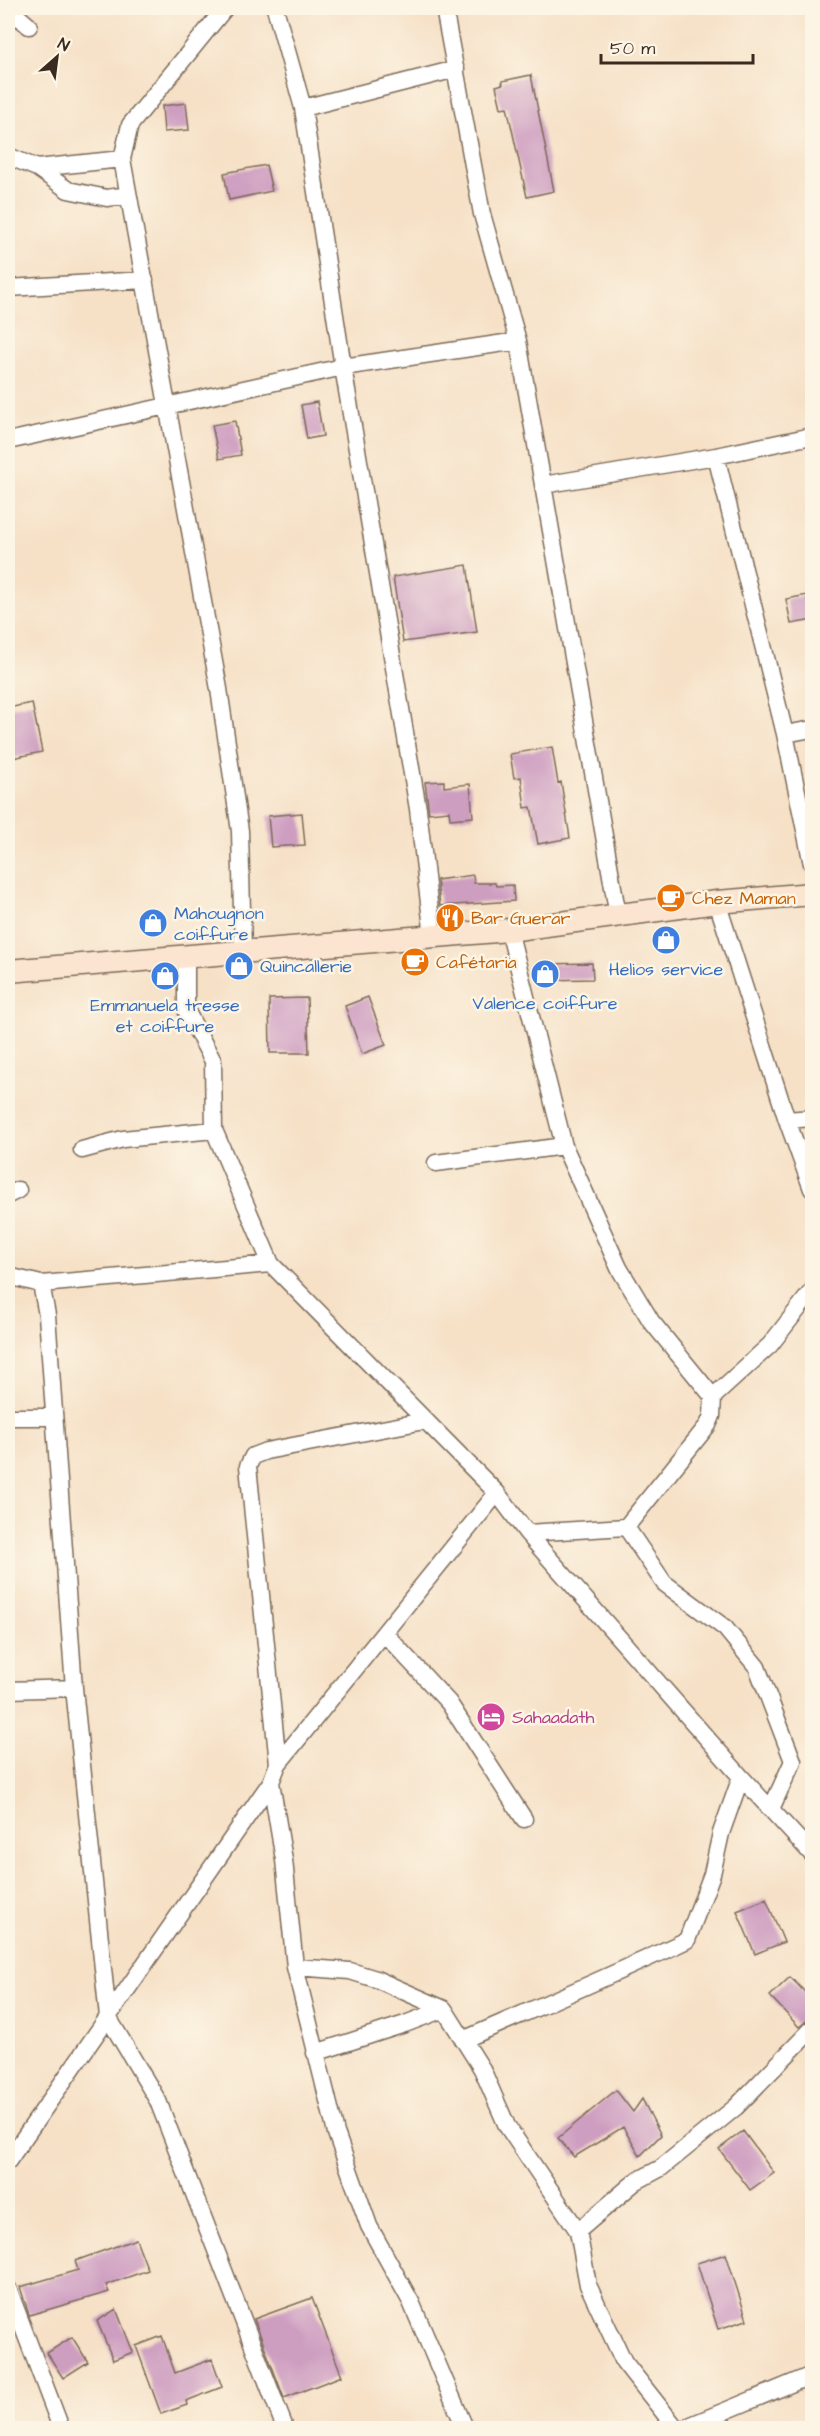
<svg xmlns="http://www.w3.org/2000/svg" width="820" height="2436" font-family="'Architects Daughter',sans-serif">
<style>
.building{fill:#ce9ec1}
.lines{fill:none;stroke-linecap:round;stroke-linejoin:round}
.minor-casing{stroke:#7c6a59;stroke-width:19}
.secondary-casing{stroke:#7c6a59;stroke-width:25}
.minor{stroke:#fff;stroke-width:16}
.secondary{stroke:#fce5d0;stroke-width:22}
.labels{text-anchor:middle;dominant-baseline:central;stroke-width:5;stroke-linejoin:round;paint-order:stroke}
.food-label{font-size:18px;fill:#c56008;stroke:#fcf5e5;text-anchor:start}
.shop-label{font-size:18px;fill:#366cbe;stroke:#fcf5e5}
.hotel-label{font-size:18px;fill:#b23c85;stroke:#fcf5e5;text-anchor:start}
</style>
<rect width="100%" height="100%" fill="#fcf5e5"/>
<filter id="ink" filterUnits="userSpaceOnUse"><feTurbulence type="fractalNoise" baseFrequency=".0167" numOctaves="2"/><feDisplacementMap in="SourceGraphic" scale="12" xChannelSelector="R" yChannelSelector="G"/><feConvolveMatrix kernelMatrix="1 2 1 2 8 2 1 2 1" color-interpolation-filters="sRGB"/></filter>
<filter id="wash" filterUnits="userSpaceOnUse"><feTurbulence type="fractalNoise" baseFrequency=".008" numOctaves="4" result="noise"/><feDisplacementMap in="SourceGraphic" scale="24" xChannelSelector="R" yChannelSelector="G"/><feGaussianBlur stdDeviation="1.35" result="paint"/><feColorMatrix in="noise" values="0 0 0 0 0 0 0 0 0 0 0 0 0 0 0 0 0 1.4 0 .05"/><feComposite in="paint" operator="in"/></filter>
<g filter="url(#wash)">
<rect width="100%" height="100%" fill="#f6e1c7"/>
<g id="blocks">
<!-- building -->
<path class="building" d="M531 75 554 191 527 197 507 107 501 108 496 86 503 84 502 81Z
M186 103 189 130 164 132 162 106Z
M266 165 272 191 229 200 224 173Z
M317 402 323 436 307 439 301 405Z
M235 421 241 455 219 459 212 425Z
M467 565 477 632 403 642 393 577Z
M813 594V620L791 624 786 599Z
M32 703 42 752 12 758 8 734V708Z
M552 747 558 783 561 782 570 838 538 844 531 807 525 808 521 777 514 778 510 754Z
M444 781V787L470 784 473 817 450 819 449 811 429 813 425 782Z
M302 813 305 845 271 847 268 816Z
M473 875 474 883H495L496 886 513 885 514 901 440 906 437 880Z
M592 963 593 979 545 980V964Z
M368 997 386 1045 362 1054 345 1006Z
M307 998 309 1053H270L269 999Z
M766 1899 784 1942 755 1954 737 1911Z
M790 1977 813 2000V2016L799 2027 770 1996Z
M616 2090 633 2112 642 2099 661 2135 640 2156 623 2127 574 2157 558 2138Z
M743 2131 774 2173 750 2190 719 2149Z
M136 2239 148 2270 106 2285 109 2292 29 2315 20 2287 78 2270 75 2261Z
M726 2254 747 2320 718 2329 697 2263Z
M312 2298 342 2376 284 2398 254 2319Z
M116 2309 133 2352 113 2360 97 2321Z
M162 2336 175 2373 212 2359 222 2387 186 2401 187 2405 161 2414 136 2346Z
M72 2337 88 2362 63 2378 47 2353Z"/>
</g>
</g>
<g filter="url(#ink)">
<use href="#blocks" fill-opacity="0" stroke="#7c6a59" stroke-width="1.5"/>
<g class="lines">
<!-- minor casing -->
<g class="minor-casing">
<path id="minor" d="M8 8 29 26
M225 8 130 125 122 159 219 689 240 831 243 952
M275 8 303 108 343 367 418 809 433 937
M444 8 482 214 518 341 618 916
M303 108 456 69
M8 156 37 168 68 190 107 198 128 195
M37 168 122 159
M8 288 145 280
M8 441 343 367 518 341
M716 456 785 734 812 864
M543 485 716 456 812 436
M785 734 812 729
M717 902 787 1120 812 1189
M509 930 564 1146 619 1268 651 1321 713 1397
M186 955V1010L213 1061 214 1130 271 1264 497 1493
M787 1120 812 1118
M82 1150 123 1139 214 1130
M436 1163 564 1146
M8 1195 18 1190
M271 1264 41 1284 47 1315 74 1688 108 2017 158 2101 285 2428
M8 1276 41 1284
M8 1417H54
M626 1527 664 1583 725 1628 757 1667 793 1761 771 1809
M385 1634 449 1703 524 1819
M8 1690 74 1688
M278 1764 248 1466 253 1456 266 1451 424 1421
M741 1777 812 1854
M271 1782 284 1860 295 1967 336 2133 369 2226 411 2302 465 2428
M295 1967 350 1971 376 1979 444 2009 482 2069 507 2126 578 2231 588 2285 624 2362 676 2428
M463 2040C538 2007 613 1975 687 1940L712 1874 721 1833 741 1777 527 1533
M315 2053 405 2024 444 2009
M8 2161 271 1782 278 1764 497 1493 527 1533 626 1527 708 1425 712 1416 713 1397 770 1345 812 1291
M578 2231 635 2182 661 2168 736 2107 812 2029
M8 2288 61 2428
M684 2428 812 2375"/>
</g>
<!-- secondary casing -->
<g class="secondary-casing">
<path id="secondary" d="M8 971 509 930 717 902 812 894"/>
</g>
<!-- minor -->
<use href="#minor" class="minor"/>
<!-- secondary -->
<use href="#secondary" class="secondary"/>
</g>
</g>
<!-- icons -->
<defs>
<g id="cafe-disc" transform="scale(1.5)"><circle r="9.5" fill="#e8710a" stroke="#fcf5e5"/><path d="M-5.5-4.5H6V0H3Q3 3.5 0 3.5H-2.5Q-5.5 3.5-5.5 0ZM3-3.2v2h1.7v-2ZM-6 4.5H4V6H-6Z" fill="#fff"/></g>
<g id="restaurant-disc" transform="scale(1.5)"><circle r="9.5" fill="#e8710a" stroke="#fcf5e5"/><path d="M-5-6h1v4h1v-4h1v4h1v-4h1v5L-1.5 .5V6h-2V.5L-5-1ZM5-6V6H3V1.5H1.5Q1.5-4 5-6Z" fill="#fff"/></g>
<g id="shop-disc" transform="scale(1.5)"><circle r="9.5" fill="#3f7fe0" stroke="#fcf5e5"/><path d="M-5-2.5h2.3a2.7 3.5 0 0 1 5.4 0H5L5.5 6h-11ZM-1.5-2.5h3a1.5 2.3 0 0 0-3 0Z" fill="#fff"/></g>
<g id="hotel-disc" transform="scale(1.5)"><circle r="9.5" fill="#d1479c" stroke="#fcf5e5"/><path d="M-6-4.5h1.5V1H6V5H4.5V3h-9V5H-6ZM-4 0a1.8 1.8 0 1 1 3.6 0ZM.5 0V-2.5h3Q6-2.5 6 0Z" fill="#fff"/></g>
</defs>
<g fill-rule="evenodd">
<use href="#cafe-disc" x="671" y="898"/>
<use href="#restaurant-disc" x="450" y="918"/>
<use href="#shop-disc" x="153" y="923"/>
<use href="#shop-disc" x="666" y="940"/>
<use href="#cafe-disc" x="415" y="962"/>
<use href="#shop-disc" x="239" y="966"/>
<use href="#shop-disc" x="545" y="974"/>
<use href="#shop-disc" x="165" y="976"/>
<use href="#hotel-disc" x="491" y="1717"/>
</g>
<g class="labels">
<!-- food labels -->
<g class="food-label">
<text x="692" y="898">Chez Maman</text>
<text x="471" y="918">Bar Guerar</text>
<text x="436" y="962">Cafétaria</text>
</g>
<!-- shop labels -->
<g class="shop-label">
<text x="174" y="913" text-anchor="start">Mahougnon<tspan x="174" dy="21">coiffure</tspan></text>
<text x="260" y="966" text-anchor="start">Quincallerie</text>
<text x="666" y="969">Helios service</text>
<text x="545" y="1003">Valence coiffure</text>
<text x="165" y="1005">Emmanuela tresse<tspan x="165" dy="21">et coiffure</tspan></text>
</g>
<!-- hotel labels -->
<g class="hotel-label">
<text x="512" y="1717">Sahaadath</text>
</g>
</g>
<!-- margin -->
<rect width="820" height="2436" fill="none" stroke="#fcf5e5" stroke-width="30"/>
<!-- north arrow -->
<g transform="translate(57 57) rotate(28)" stroke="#fcf5e5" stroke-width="4.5" paint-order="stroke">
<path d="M0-4.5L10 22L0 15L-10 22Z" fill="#3b2a1e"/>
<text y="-9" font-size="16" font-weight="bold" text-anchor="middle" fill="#3b2a1e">N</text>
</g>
<!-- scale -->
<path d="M601 54v9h152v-9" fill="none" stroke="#3b2a1e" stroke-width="3"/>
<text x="610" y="54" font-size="18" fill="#3b2a1e" stroke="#fcf5e5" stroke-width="4.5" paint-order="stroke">50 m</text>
</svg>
